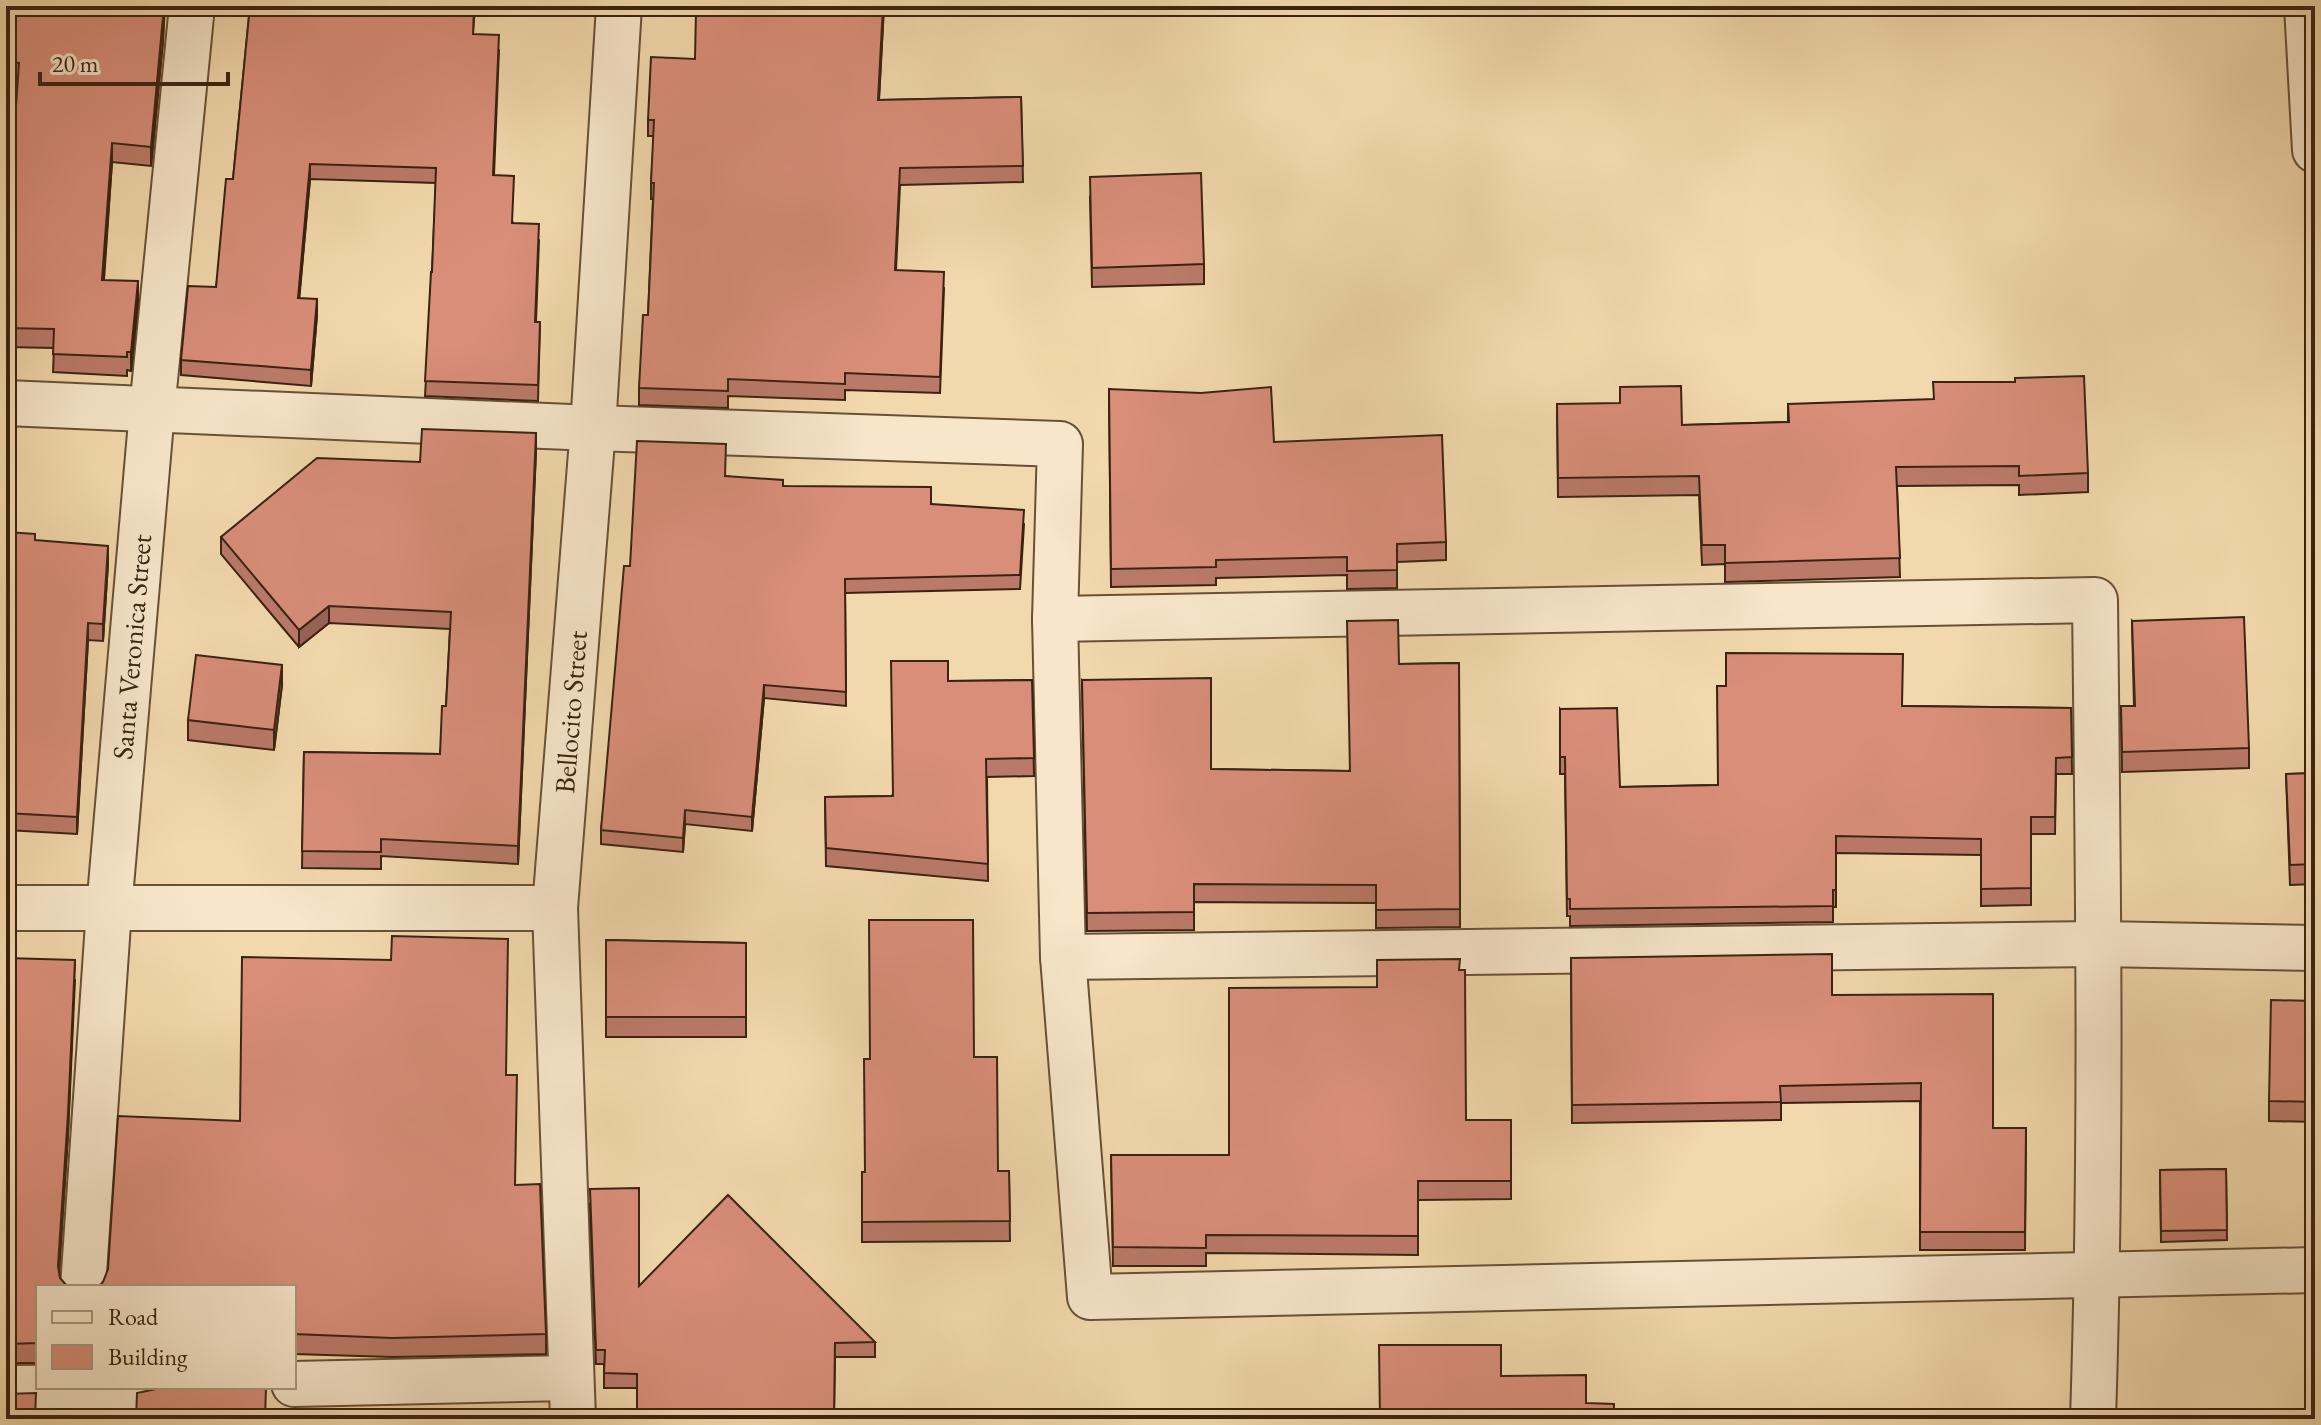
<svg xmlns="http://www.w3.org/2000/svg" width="2321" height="1425" font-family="'EB Garamond',serif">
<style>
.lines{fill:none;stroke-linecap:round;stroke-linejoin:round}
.minor-casing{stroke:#685037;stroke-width:48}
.minor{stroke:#f7e6ca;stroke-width:44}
.wall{fill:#bb7a69;stroke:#3a2310;stroke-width:2}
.shaded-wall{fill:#986355;stroke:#3a2310;stroke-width:2}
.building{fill:#d98e7a;stroke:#3a2310;stroke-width:2}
.labels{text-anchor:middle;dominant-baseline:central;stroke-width:7;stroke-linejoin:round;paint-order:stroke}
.street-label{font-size:28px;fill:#3a2310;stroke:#f7e6ca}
</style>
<rect width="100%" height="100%" fill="#f2d9ad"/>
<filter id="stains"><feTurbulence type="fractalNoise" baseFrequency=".0025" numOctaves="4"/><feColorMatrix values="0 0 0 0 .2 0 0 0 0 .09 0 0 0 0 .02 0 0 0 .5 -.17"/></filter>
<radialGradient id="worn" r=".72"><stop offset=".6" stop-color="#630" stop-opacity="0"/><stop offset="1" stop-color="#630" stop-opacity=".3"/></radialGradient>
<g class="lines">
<!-- minor casing -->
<g class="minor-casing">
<g id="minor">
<path d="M2307 6 2315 150"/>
<path d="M6 403 593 428 1060 444 1055 619 1063 957 1090 1297 2315 1270"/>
<path d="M1055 619 2095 600C2098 873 2102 1146 2093 1419"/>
<path d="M6 908H555"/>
<path d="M1063 957 2099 944 2315 948"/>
<path id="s1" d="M83 1287 109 909 152 410 192 6"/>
<path d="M294 1384 571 1378"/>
<path d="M6 1388 144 1387"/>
<path id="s2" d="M573 1419 555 908 593 428 619 6"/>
</g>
</g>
<!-- minor -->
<use href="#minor" class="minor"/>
</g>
<!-- wall -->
<path class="wall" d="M6 6H165L163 41 151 166 112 162 104 280 138 300 131 371 127 370V376L53 372 54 348 6 347V163H12L18 81H6Z
M250 6H475L473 34 499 50 494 175 513 223 539 240 536 322H540L538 401 425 396 432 272 436 183 310 179 299 298 317 315 311 386 181 375V360L216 287 233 179Z
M884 6 879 100 1021 97 1023 182 900 185 896 270 944 288 940 393 845 390V400L728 396V408L639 405V388L648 315 653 199H651V183L654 136H648V120L695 59 712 11Z
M1090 197 1204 264V284L1092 287Z
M1109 389 1274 442 1446 542V560L1397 562V588L1347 589V575L1216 578V585L1111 587Z
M1557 404 1682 425 1788 422V404L2088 473V492L2019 495V485L1897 486 1900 577 1725 582V564L1702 565 1699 495 1558 497Z
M536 451 518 864 381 856V869L302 868 304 752 440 754 446 706 450 629 329 623 299 647 221 554V537L420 462Z
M726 476 783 486 931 504 1024 524 1020 589 845 593 846 706 764 698 752 831 685 824 683 852 601 844V830L630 566Z
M6 532 108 563 103 641 88 640 77 834 6 830Z
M2132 621 2249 748V768L2122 772 2121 706H2134Z
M1459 663 1460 927 1376 928V903L1194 902V930L1087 931 1082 680 1211 769 1349 771 1399 664Z
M1032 680 1034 776 987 777 988 881 826 866 825 797 892 796 948 681Z
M282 685 274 750 188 740V720Z
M1902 706 2071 708 2072 774H2056L2055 834H2031V905L1981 906V855L1836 853V907H1833V922L1570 926V916H1567L1565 774H1560V709L1620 787 1718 785Z
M2315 773V884L2290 885 2286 774Z
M606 940 746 943V1037H606Z
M6 958 75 980 68 1134 59 1271 38 1287V1363H6Z
M1571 958 1832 995 1993 1128H2026L2025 1250H1920V1101L1781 1103V1120L1572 1123Z
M2315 1001V1122L2269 1121V1101Z
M974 1057 998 1171H1009L1010 1241 862 1242V1172H865Z
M506 1075 515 1185 546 1334V1354L392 1357 294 1354V1287L103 1282 240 1121Z
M1466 1120H1511V1199L1418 1200V1255L1206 1253V1266H1113L1111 1155H1229Z
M2226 1169 2227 1240 2161 1242 2160 1170Z
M590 1203 639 1286 875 1342V1357H835L834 1419H637V1388H604V1364H596Z"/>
<!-- shaded-wall -->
<path class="shaded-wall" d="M164 6 163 41 151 166V147Z
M883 6H884L878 116V100Z
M112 143V162L102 299V280Z
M310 164V179L298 313V298Z
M138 281V300L131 371V352Z
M317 299V315L311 386V370Z
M536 433V451L518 864V846Z
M108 546V563L103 641V624Z
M329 606V623L299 647V630Z
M88 623V640L77 834V817Z
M282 665V685L274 750V730Z
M764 685V698L752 831V817Z
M685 810V824L683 852V838Z
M75 960 68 1134 58 1285V1266Z"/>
<!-- building -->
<path class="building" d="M6 6H164L151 147 112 143 102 280 138 281 131 352H127V357L53 354 54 329 6 328V163H12L19 63 6 62Z
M250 6H474L473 34 499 35 493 175 514 176 512 223 539 224 535 322H540L538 385 425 381 431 272H432L436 168 310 164 298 298 317 299 311 370 181 360 188 286 216 287 226 179H233Z
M713 6H883L878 100 1021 97 1023 166 900 168 895 270 944 272 940 377 845 373V384L728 379V391L639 388 643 315H648L654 183H651L654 120H648L651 57 695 59 696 10 712 11Z
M1201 173 1204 264 1092 268 1090 177Z
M2084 376 2088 473 2019 476V466L1896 467 1900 558 1725 563V545H1702L1699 476 1558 478 1557 404 1620 403V387L1681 386 1682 425 1789 422 1788 404 1934 399 1933 382H2015V378Z
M1271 387 1274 442 1442 435 1446 542 1397 544V570L1347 571V557L1216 560V567L1111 569 1109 389 1201 393Z
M422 429 536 433 518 846 381 839V852L302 851 304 752 440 754 442 706H446L451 612 329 606 299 630 221 537 317 458 420 462Z
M637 441 726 444 725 476 783 480V486L931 487V504L1024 510 1020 575 845 579 846 692 764 685 752 817 685 810 683 838 601 830 624 566H630Z
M6 532 35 534V540L108 546 103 624 88 623 77 817 6 813Z
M2244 617 2249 748 2122 752 2121 706H2135L2132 621Z
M1398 620 1399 664 1459 663 1460 909 1376 910V885L1194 884V912L1087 913 1082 680 1211 678V769L1350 771 1347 621Z
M1726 653 1903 654 1902 706 2071 708 2072 757 2056 758 2055 817H2031V888L1981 889V839L1836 836V890H1833V906L1570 909V899H1567L1565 757H1560V709L1617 708 1620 787 1718 785 1717 686H1726Z
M196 655 282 665 274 730 188 720Z
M891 661H948V681L1032 680 1034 758 986 759 988 864 826 848 825 797 893 796Z
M2315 773V864L2290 865 2286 774Z
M869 920H973L974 1057H997L998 1171H1009L1010 1221 862 1222V1172H865L864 1059H870Z
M392 936 508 939 506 1075H517L515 1185 540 1184 546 1334 392 1338 294 1334V1287H98L103 1282 108 1269 118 1116 240 1121 242 957 391 960Z
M606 940 746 943V1017H606Z
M1832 954V995L1993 994V1128H2026L2025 1232H1920L1921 1083 1780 1086 1781 1102 1572 1105 1571 958Z
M6 958 75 960 68 1114 58 1266 60 1278 68 1287H38V1343L6 1344Z
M1460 959 1459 970H1465L1466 1120H1511V1181H1418V1236L1206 1235V1248L1113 1247 1111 1155H1229V988L1377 987V960Z
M2271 1000 2315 1001V1102L2269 1101Z
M2226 1169 2227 1230 2161 1231 2160 1170Z
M639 1188V1286L728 1195 875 1342 835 1343 834 1414H766V1419H637V1374L604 1373 605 1350H596L590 1189Z
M1379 1345H1501V1376L1586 1375V1403L1614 1404V1419H1380Z
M159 1387H266L265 1419H136L137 1393 156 1389Z
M36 1393 35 1419H6V1394Z"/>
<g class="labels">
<!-- street labels -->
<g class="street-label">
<text stroke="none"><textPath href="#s1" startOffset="642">Santa Veronica Street</textPath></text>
<text stroke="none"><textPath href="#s2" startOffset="708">Bellocito Street</textPath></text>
</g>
</g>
<!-- margin -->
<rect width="2321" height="1425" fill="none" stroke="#f2d9ad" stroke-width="32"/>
<rect x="8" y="8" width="2305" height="1409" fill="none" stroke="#3a2310" stroke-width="4"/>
<rect x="16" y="16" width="2289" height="1393" fill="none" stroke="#3a2310" stroke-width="2"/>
<!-- legend -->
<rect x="36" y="1285" width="260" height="104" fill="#f7e6ca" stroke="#ab9880" stroke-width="2"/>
<rect x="52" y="1311" width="40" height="12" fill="#f7e6ca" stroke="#ab9880" stroke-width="2"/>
<text x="108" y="1325" font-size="24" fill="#3a2310">Road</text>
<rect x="52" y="1345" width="40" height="24" fill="#d98e7a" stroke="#ab9880" stroke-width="2"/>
<text x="108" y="1365" font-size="24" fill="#3a2310">Building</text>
<!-- scale -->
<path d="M40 72v12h188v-12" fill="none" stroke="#3a2310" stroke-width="4"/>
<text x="52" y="72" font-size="24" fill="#3a2310" stroke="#f7e6ca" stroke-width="6" paint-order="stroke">20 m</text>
<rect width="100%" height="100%" filter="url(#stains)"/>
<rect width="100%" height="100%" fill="url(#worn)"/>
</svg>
